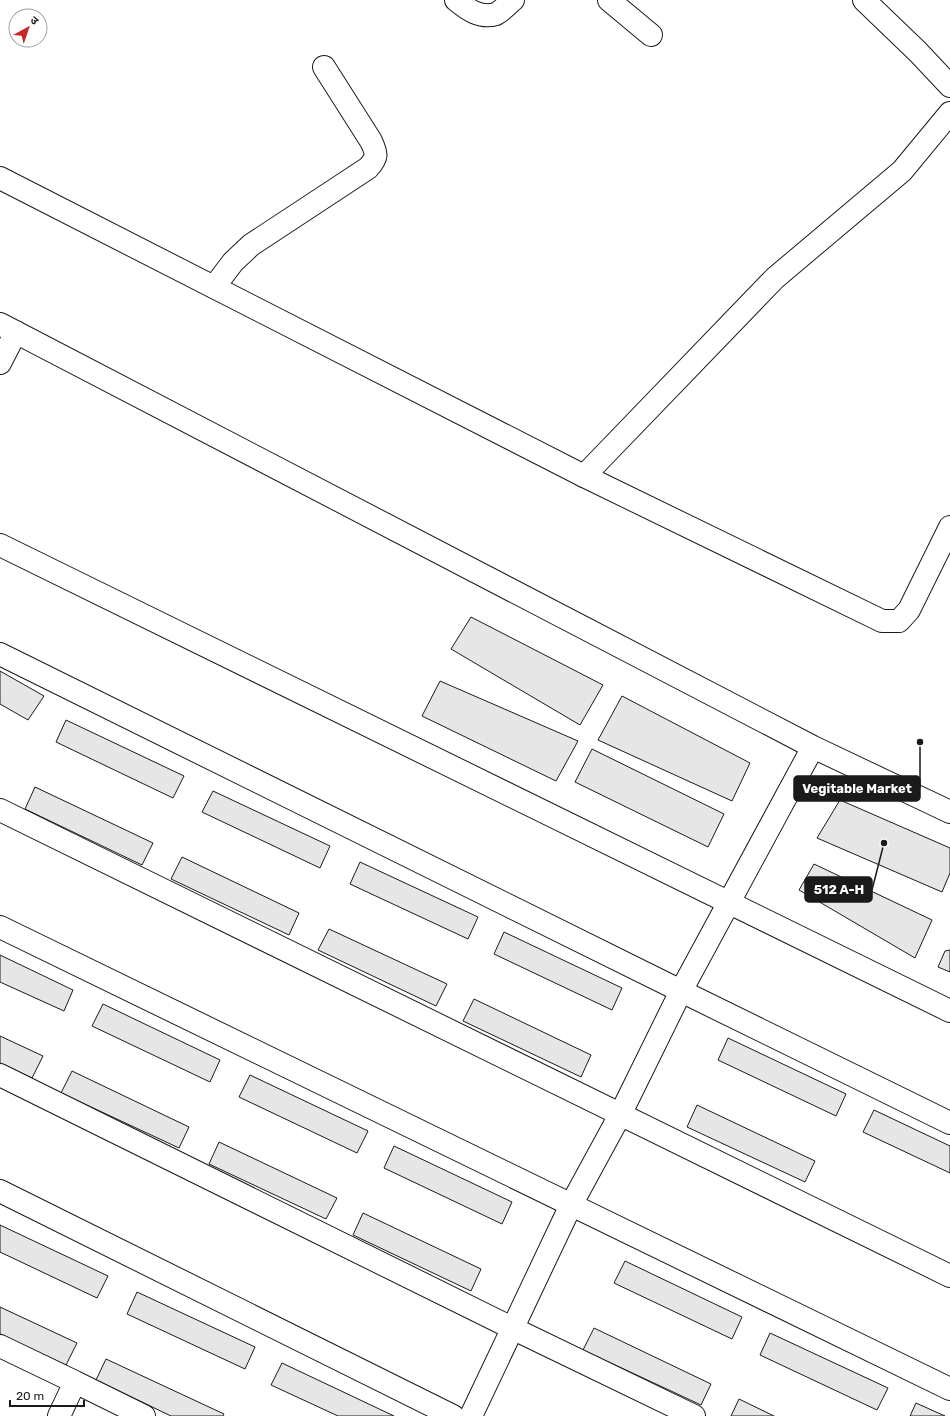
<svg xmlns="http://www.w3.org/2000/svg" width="950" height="1416" font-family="Rubik,'Noto Sans Devanagari',sans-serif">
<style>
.building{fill:#e6e6e6;stroke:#1a1a1a}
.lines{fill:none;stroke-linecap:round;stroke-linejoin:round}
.street-casing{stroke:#1a1a1a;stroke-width:24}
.secondary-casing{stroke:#1a1a1a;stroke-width:24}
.street{stroke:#fff;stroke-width:22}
.secondary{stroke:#fff;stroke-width:22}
.leader{fill:none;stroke:#1a1a1a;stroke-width:1.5}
.callout-dot{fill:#1a1a1a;stroke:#fff;stroke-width:1.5}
.callout{fill:#1a1a1a;stroke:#1a1a1a;stroke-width:1.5}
.callout-label{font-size:13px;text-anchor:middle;font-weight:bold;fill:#fff}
</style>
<rect width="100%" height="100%" fill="#fff"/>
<!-- building -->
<path class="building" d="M471 617 603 685 580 725 451 649Z
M0 671 44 696 28 720 0 704Z
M440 681 578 741 556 781 422 716Z
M622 696 750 763 732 801 598 740Z
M66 720 184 776 173 798 56 742Z
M592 749 724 814 708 847 575 782Z
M35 787 153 843 142 865 25 809Z
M213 791 330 846 320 868 202 812Z
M840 800 950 848V873L942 892 817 838Z
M182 857 299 913 289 935 171 879Z
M360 862 478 917 468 939 350 884Z
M814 864 932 920 915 958 799 890Z
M329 929 447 984 436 1006 318 950Z
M504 932 622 988 612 1010 494 954Z
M950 950V972L938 967 945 951Z
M0 955 73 990 64 1011 0 982Z
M474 999 591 1055 581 1077 463 1021Z
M103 1004 220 1060 210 1082 92 1026Z
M0 1036 43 1056 32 1078 0 1063Z
M728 1038 846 1094 836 1116 718 1060Z
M72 1071 189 1127 179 1148 61 1093Z
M250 1075 368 1131 357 1153 239 1097Z
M697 1105 815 1161 805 1182 687 1127Z
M874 1110 950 1146V1173L863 1132Z
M219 1142 337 1198 326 1219 209 1164Z
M394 1146 512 1202 502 1224 384 1168Z
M363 1213 481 1269 471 1291 353 1235Z
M0 1225 108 1276 97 1298 0 1252Z
M625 1261 742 1317 732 1339 614 1283Z
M137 1292 255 1347 245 1369 127 1314Z
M0 1307 77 1343 66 1365 0 1334Z
M594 1328 711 1384 701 1405 583 1350Z
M770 1333 888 1388 877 1410 760 1355Z
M106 1359 224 1414 223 1416H171L96 1380Z
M282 1363 394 1416H338L271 1385Z
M739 1399 774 1416H731Z
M916 1403 945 1416H910Z"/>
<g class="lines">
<!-- street casing -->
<g class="street-casing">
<path id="street" d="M456 0C467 9 480 19 496 14 502 11 508 4 513 0
M609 0 651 35
M864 0 918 52 950 86
M214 287 233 262 251 245 368 168C378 157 377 154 371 141L324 67
M0 324 813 747 950 812
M0 363 16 332
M584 476 775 278 902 171 950 113
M0 545 950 1011
M0 654 681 991 950 1123
M0 810 950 1276
M0 927 950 1389
M0 1075 512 1328 694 1416
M0 1191 453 1416
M0 1346 75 1382
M59 1416 75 1382 144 1416
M471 1416 571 1205 620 1115 681 991 813 747"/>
</g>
<!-- secondary casing -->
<g class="secondary-casing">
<path id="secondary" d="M0 178 584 476 882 621H899L909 610 950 527"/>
</g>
<!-- street -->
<use href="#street" class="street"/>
<!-- secondary -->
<use href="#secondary" class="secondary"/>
</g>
<!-- callouts -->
<path class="leader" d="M920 742L920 788M884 843L872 890"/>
<g class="callout-dot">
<circle cx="920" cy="742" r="4"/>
<circle cx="884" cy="843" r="4"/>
</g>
<g class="callout">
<rect x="794" y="776" width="126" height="25" rx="4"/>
<rect x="805" y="877" width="67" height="25" rx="4"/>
</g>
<g class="callout-label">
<text x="857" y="793">Vegitable Market</text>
<text x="839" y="894">512 A-H</text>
</g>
<!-- north arrow -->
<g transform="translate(28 28) rotate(40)"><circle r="19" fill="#ffffff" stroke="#a3a3a3"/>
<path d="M0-3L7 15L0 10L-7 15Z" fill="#c62828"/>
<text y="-6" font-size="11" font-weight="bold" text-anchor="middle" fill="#1a1a1a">उ</text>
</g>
<!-- scale -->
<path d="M10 1400v6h74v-6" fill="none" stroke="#1a1a1a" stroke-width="2"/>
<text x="16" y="1400" font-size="12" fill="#1a1a1a" stroke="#ffffff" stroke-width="3" paint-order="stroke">20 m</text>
</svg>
